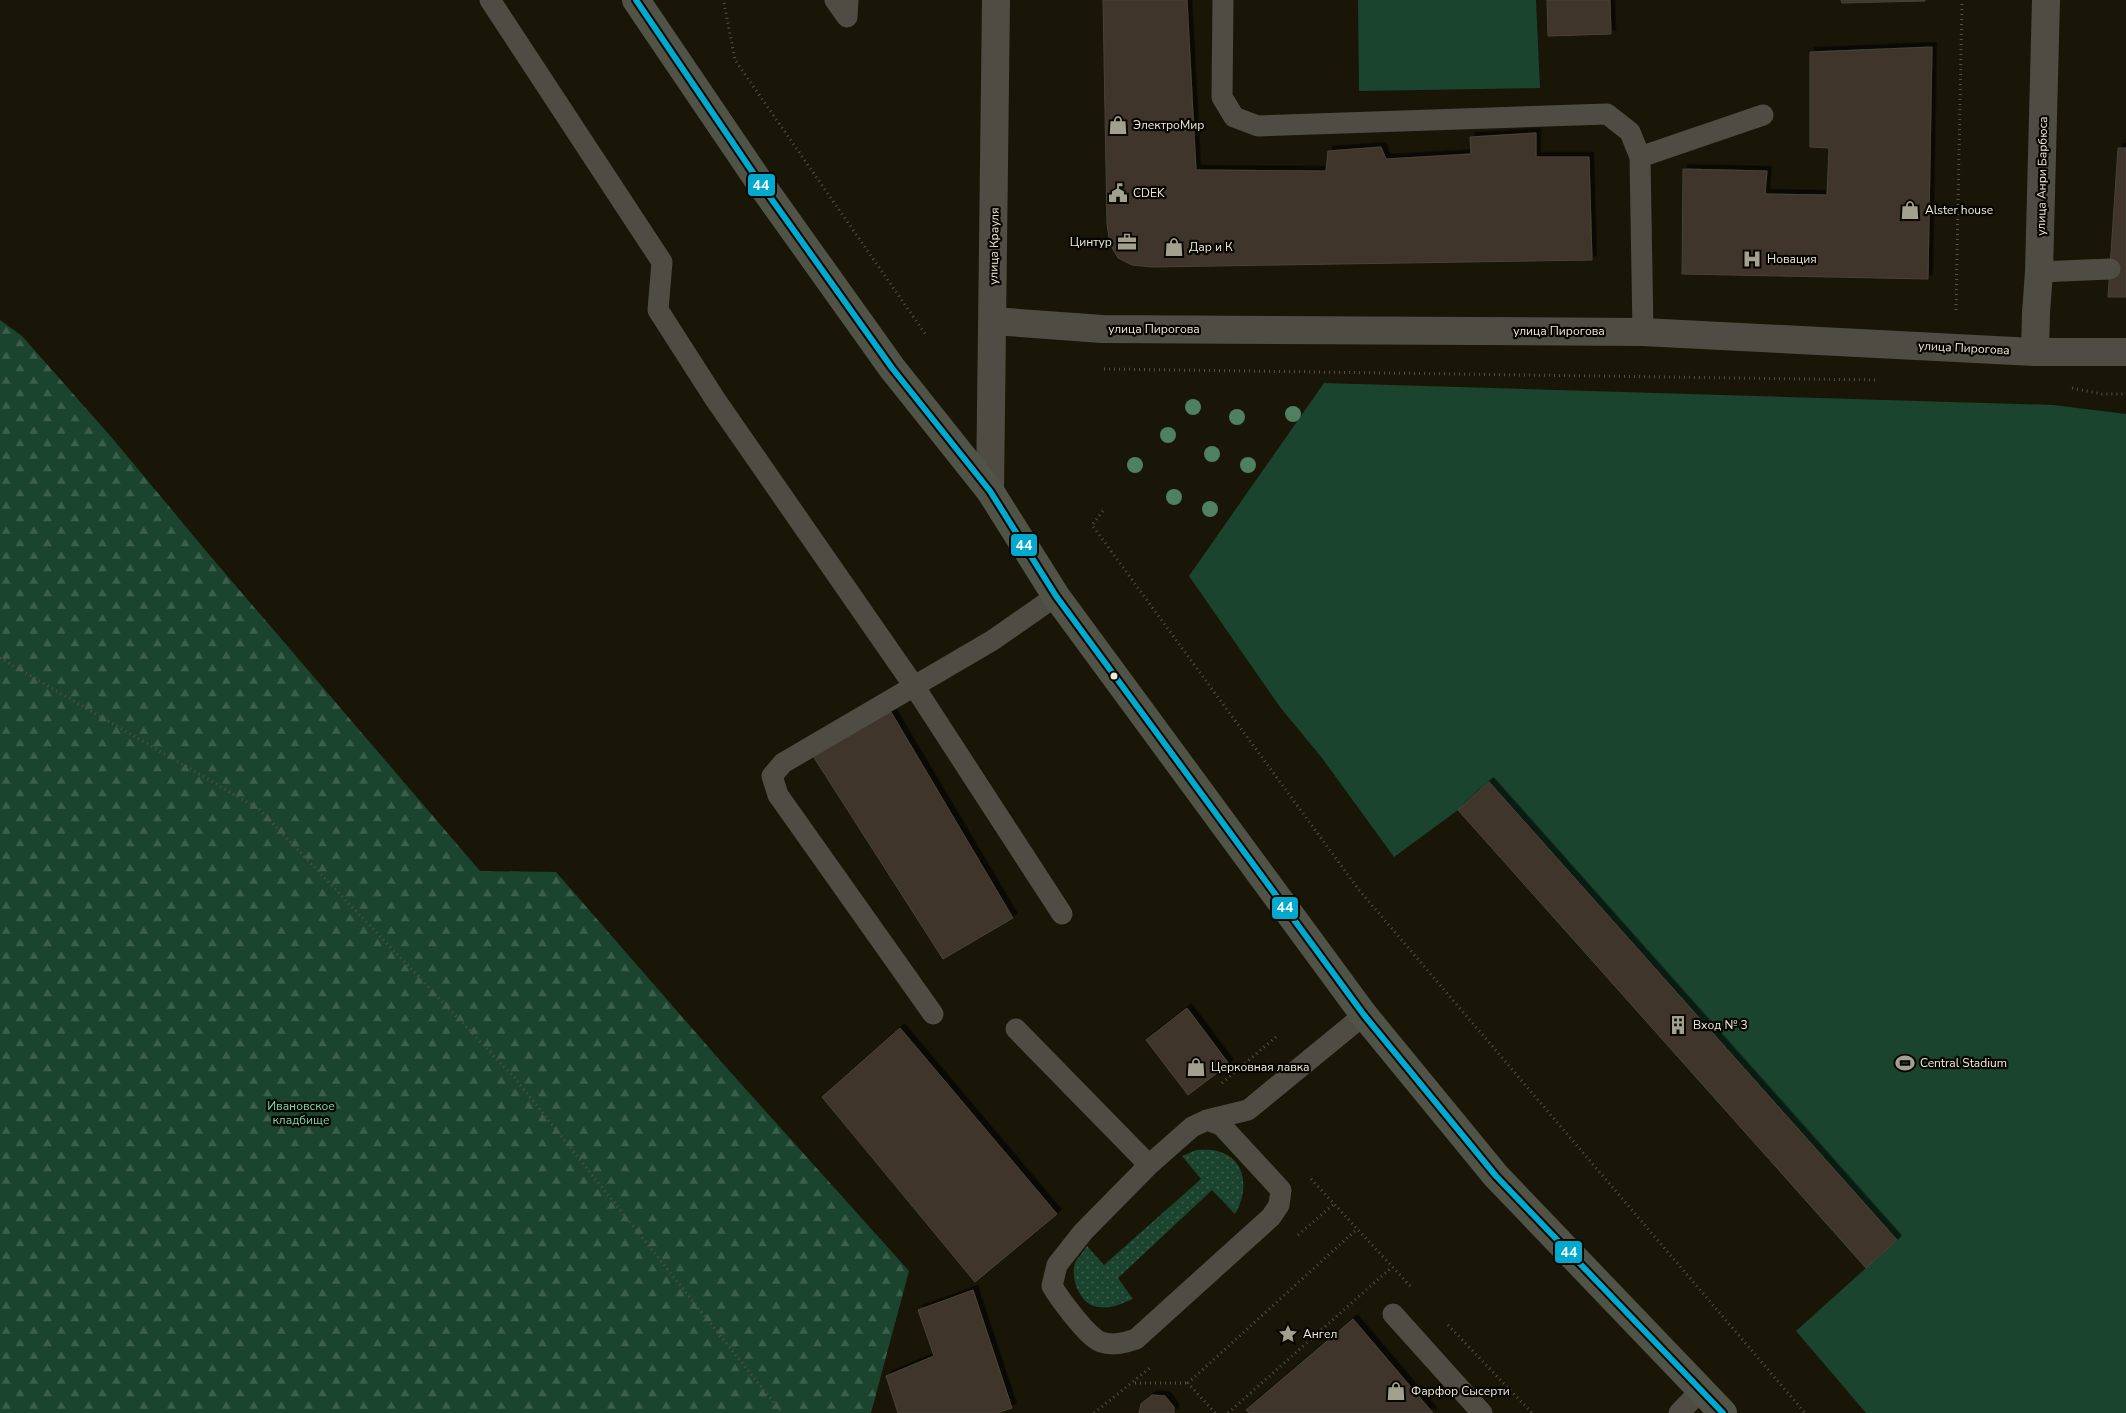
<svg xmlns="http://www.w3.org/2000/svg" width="2126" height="1413" font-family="'Nunito Sans',sans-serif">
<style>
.grass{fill:url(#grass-dots)}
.forest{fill:url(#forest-firs)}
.green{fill:#1a442e}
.building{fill:#3f3529;stroke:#494339;filter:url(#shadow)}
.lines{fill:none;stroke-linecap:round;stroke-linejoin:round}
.path{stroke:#545248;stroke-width:3;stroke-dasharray:1 4;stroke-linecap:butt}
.lane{stroke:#4f4d43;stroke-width:21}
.street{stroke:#4f4d43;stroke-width:28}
.secondary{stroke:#4f4d43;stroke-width:28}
.primary{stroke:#505345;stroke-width:28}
.bus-1-casing{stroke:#080600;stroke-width:10}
.bus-1{stroke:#00a9ce;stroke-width:6}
.tree{fill:#4e8160}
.bus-dot{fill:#eeeada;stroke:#080600;stroke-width:2}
.labels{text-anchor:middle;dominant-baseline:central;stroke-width:4.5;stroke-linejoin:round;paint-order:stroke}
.poi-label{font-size:12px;fill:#eeeada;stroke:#080600;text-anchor:start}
.street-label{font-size:12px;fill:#eeeada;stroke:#080600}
.park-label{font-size:12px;fill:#7ad8a8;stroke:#080600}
.line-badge{stroke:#080600;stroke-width:2}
.badge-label{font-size:14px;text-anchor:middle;font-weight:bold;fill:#fff}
</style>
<defs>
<pattern id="grass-dots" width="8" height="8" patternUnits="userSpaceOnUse" patternTransform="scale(1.25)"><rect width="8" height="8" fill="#1a442e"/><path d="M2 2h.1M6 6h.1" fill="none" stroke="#3c5f4c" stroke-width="1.8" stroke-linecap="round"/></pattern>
<pattern id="forest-firs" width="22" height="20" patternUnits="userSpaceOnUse" patternTransform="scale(1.25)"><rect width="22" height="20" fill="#1a442e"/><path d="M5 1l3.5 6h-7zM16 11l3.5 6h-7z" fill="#3c5f4c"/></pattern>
<filter id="shadow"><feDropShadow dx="4.5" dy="-4.5" stdDeviation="0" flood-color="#0009"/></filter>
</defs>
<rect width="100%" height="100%" fill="#191608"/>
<!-- grass -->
<path class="grass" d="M1196 1150C1204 1150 1213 1149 1220 1152 1248 1161 1248 1192 1235 1214L1212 1190 1118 1278 1133 1299C1121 1304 1111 1309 1098 1307 1080 1305 1070 1278 1075 1263 1078 1257 1084 1251 1087 1246L1104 1265 1201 1179 1182 1156Z"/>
<!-- forest -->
<path class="forest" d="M0 320 22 336 113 439 206 551 480 871 556 872 717 1057 909 1271 871 1413H0Z"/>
<!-- green -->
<path class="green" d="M1358 0H1536L1540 88 1359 91Z
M1324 383 2053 405 2126 414V1413H1866L1796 1331 1866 1268 1458 810 1394 857 1322 758 1280 707 1189 576Z"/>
<!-- building -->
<path class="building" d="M1103 0H1187L1196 170 1326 171 1328 151 1381 147 1386 159 1471 154 1470 137 1536 133V157H1589L1592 260 1152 267 1132 265 1118 258 1110 244 1107 224Z
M1547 0H1610L1611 34 1548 36Z
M1841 0H1925V1L1842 3Z
M1932 47 1928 279 1682 274 1683 169 1767 171 1765 194 1827 195 1829 148 1810 147V52Z
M2118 148H2126V297H2108Z
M891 712 1013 918 943 959 813 756Z
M1489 782 1897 1240 1866 1268 1458 810Z
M1187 1008 1229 1064 1188 1095 1146 1040Z
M900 1028 1057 1214 975 1282 822 1097Z
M973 1290 1012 1408 997 1413H898L886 1376 934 1356 918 1310Z
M1353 1319 1433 1413H1249L1246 1410Z
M1152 1395 1165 1396 1174 1407V1413H1139L1141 1404Z"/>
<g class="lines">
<!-- path -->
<path class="path" d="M724 3 735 60 926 335
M1956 310 1962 0
M1104 369 1876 380
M2072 388 2102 394H2126
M1103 511 1092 525 1359 890 1805 1413
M0 658 259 809 514 1077 782 1413
M1222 1083 1276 1037
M1311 1179 1412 1288
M1298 1235 1334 1204
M1448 1325 1532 1413
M1135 1383H1188
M1094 1413 1150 1368
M1215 1413 1188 1383 1357 1229
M1228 1413 1392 1267"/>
<!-- lane -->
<path class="lane" d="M490 0 662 262 658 310 715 399 914 686 1062 914
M835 0 847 17 848 0
M1223 0 1222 97 1234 117 1258 126 1607 114 1630 132 1640 157 1763 115
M1640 157 1643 332
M2039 272 2110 269
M933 1014 778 795 772 776 783 763 993 640 1056 596
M1016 1029 1149 1165
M1207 1120 1221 1125 1281 1190 1279 1205 1271 1217 1136 1339C1124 1343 1113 1346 1101 1342 1089 1339 1059 1298 1052 1286L1057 1265 1083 1232 1149 1165 1192 1127 1207 1120 1248 1110 1364 1015
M1393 1314 1482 1413
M1679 1413 1702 1389"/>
<!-- street -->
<path class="street" d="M993 321 1102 329 1643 332 2035 352H2126
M2035 352 2036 313 2039 272 2046 0"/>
<!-- secondary -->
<path class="secondary" d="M990 491 996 0"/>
<!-- primary -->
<path class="primary" d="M636 0 760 183 892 368 990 491 1056 596 1364 1015 1496 1176 1723 1413"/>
<!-- bus-1 casing -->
<g class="bus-1-casing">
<path id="bus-1" d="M636 0 760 183 892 368 990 491 1056 596 1364 1015 1496 1176 1723 1413"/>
</g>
<!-- bus-1 -->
<use href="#bus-1" class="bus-1"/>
</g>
<!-- trees -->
<g class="tree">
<circle cx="1193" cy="407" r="8"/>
<circle cx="1293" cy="414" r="8"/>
<circle cx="1237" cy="417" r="8"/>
<circle cx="1168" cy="435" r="8"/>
<circle cx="1212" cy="454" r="8"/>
<circle cx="1135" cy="465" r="8"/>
<circle cx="1248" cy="465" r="8"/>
<circle cx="1174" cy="497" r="8"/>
<circle cx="1210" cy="509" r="8"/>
</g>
<!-- icons -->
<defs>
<g id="shop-bare" transform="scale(1.5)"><path d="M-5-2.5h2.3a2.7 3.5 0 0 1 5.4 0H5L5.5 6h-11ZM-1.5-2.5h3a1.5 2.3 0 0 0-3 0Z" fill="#a3a090" stroke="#080600" stroke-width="2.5" paint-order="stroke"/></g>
<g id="civic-bare" transform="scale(1.5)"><path d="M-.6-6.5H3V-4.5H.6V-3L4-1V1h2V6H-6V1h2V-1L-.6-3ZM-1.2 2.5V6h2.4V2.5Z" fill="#a3a090" stroke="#080600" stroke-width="2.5" paint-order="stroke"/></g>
<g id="office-bare" transform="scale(1.5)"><path d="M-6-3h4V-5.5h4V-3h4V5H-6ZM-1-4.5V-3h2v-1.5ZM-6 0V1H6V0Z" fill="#a3a090" stroke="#080600" stroke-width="2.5" paint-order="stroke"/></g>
<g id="hospital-bare" transform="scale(1.5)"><path d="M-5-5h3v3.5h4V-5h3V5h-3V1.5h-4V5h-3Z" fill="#a3a090" stroke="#080600" stroke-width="2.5" paint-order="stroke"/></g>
<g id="building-bare" transform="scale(1.5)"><path d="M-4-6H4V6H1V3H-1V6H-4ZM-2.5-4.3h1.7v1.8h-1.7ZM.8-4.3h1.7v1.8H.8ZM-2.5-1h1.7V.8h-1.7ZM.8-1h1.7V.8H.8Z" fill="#a3a090" stroke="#080600" stroke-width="2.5" paint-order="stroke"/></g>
<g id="stadium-bare" transform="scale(1.5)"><path d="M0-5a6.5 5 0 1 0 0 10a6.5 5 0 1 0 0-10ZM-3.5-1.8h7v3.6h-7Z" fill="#a3a090" stroke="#080600" stroke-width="2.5" paint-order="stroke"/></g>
<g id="sight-bare" transform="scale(1.5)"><path d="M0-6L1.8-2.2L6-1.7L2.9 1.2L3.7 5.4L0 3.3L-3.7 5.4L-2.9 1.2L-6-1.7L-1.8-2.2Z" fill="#a3a090" stroke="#080600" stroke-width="2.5" paint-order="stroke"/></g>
</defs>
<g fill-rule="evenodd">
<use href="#shop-bare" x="1118" y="125"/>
<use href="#civic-bare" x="1118" y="193"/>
<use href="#shop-bare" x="1910" y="210"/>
<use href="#office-bare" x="1127" y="242"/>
<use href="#shop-bare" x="1174" y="247"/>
<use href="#hospital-bare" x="1752" y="259"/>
<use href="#building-bare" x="1678" y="1025"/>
<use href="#stadium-bare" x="1905" y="1063"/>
<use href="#shop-bare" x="1196" y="1067"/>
<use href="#sight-bare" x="1288" y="1334"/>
<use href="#shop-bare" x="1396" y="1391"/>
</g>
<!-- markers -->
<circle class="bus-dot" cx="1114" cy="676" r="4.5"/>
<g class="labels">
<!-- poi labels -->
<g class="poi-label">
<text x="1133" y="125">ЭлектроМир</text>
<text x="1133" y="193">CDEK</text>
<text x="1925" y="210">Alster house</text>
<text x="1112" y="242" text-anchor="end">Цинтур</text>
<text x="1189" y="247">Дар и К</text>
<text x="1767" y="259">Новация</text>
<text x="1693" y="1025">Вход № 3</text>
<text x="1920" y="1063">Central Stadium</text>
<text x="1211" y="1067">Церковная лавка</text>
<text x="1303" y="1334">Ангел</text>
<text x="1411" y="1391">Фарфор Сысерти</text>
</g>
<!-- street labels -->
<g class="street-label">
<text transform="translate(2042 176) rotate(-89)">улица Анри Барбюса</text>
<text transform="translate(994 246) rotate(-89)">улица Крауля</text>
<text x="1154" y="329">улица Пирогова</text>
<text x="1559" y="331">улица Пирогова</text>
<text transform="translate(1964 348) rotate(3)">улица Пирогова</text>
</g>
<!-- park labels -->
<g class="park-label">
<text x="301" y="1106">Ивановское<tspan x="301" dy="14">кладбище</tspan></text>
</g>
</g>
<g class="line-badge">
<rect x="747" y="173" width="29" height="24" rx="5" fill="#00a9ce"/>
<rect x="1010" y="533" width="28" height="24" rx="5" fill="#00a9ce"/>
<rect x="1271" y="896" width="28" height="24" rx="5" fill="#00a9ce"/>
<rect x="1554" y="1240" width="29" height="24" rx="5" fill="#00a9ce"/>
</g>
<g class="badge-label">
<text x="761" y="190">44</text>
<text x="1024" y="550">44</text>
<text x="1285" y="912">44</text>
<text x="1569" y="1257">44</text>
</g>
</svg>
